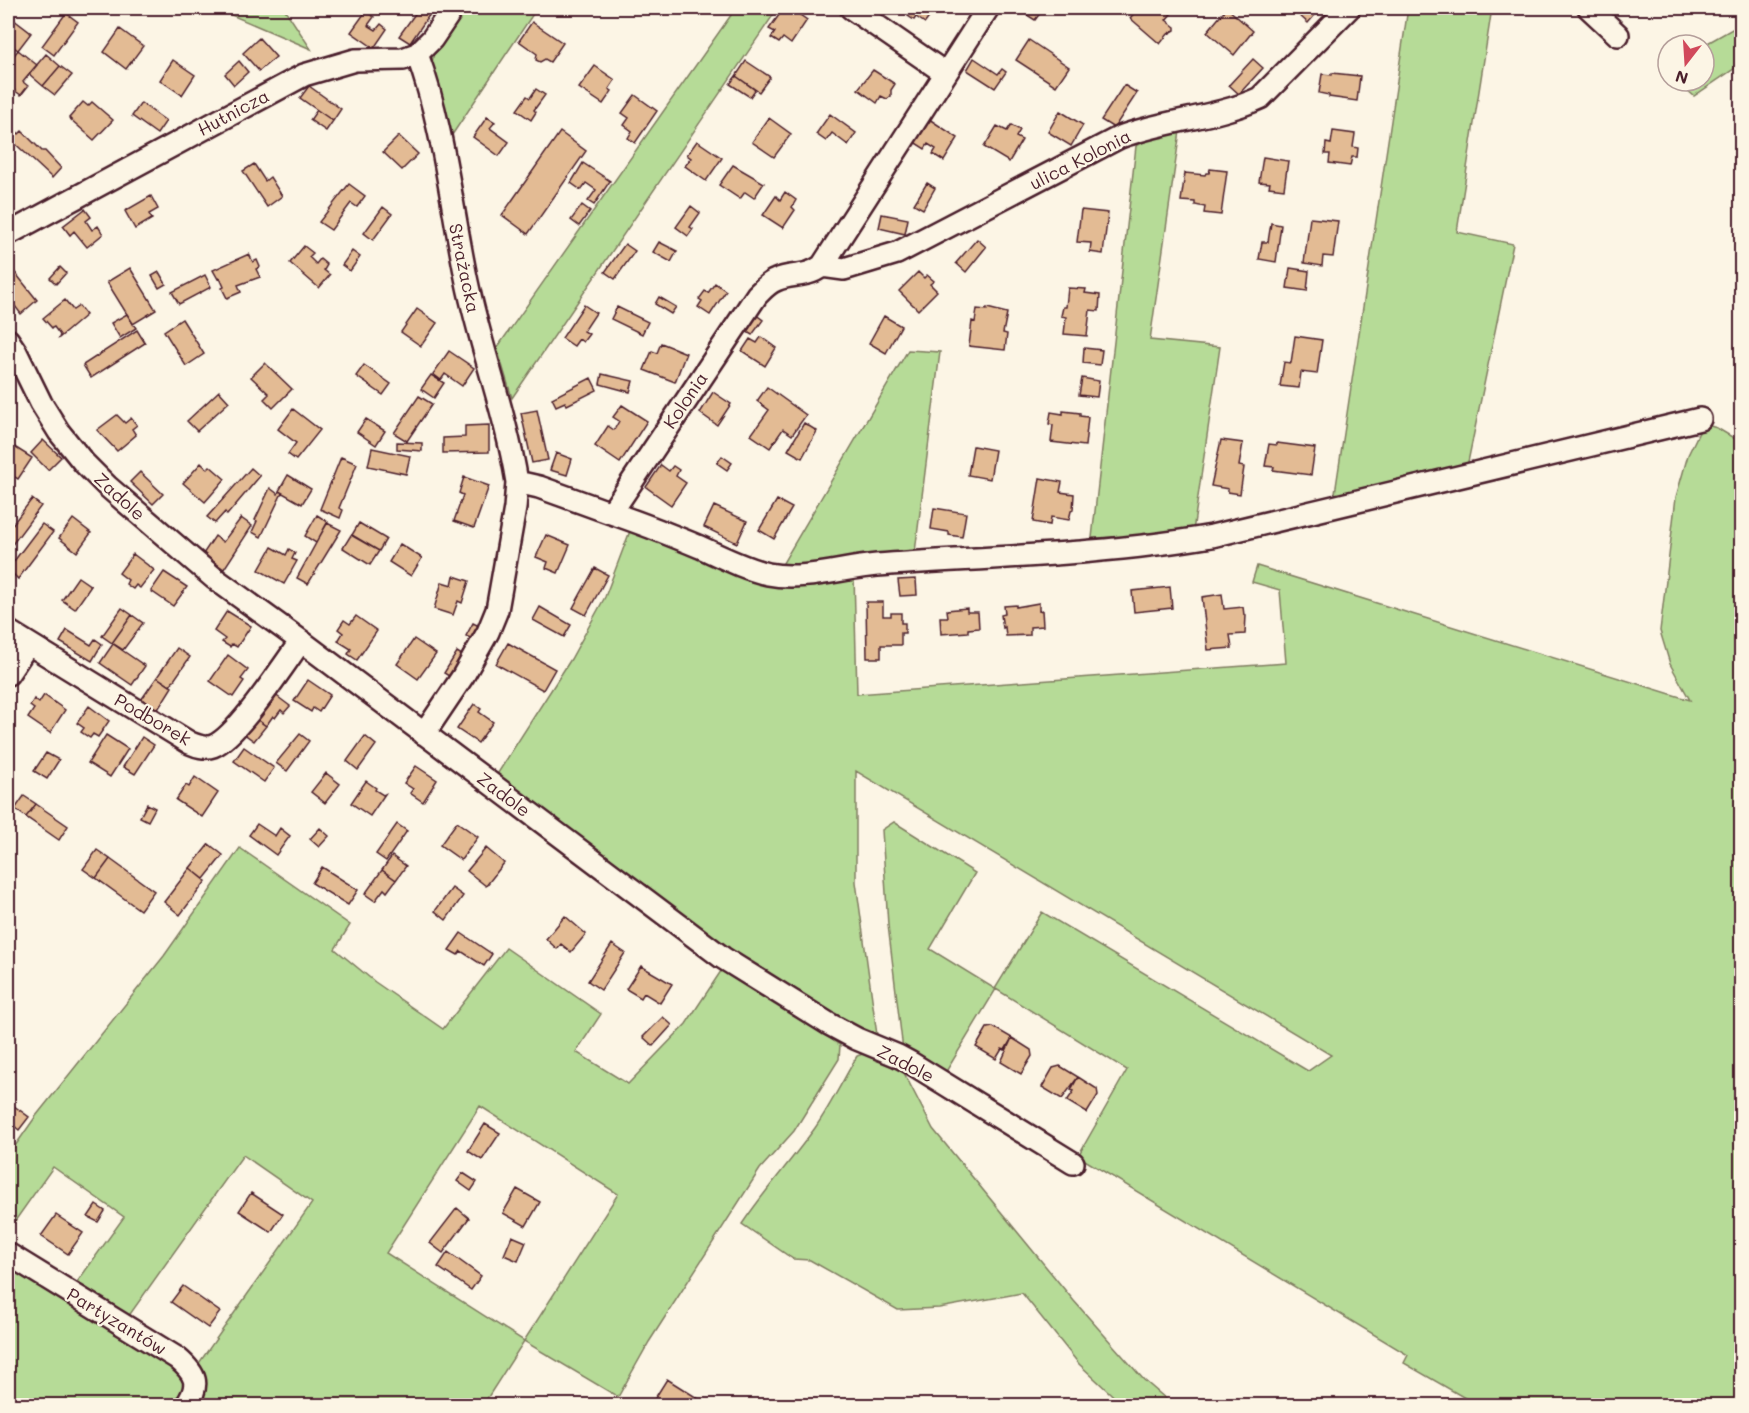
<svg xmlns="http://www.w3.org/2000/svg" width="1749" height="1413" font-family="Mali,sans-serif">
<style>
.green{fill:#b6db97;stroke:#807d61;stroke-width:1.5;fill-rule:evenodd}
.building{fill:#e3bb94;stroke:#4a1f2b;stroke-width:1.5}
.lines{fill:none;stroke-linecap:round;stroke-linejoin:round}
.minor-casing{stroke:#4a1f2b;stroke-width:26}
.minor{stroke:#fcf5e5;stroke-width:21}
.labels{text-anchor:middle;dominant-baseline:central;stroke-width:4.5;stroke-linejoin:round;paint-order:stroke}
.street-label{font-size:18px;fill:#4a1f2b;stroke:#fcf5e5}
</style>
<rect width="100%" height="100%" fill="#fcf5e5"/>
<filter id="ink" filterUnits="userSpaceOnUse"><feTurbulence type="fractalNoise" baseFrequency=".0167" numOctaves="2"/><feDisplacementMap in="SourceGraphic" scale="12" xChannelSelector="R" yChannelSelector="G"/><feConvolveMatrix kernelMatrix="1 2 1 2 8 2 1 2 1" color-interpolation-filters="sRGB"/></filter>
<g filter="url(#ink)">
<!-- green -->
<path class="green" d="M215 8H284L311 49Z
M463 8H537L452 135 431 69 434 51Z
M736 8H778L512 398 497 348Z
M1408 8H1492L1457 232 1513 244 1467 467 1334 500Z
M1741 24V64L1694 96 1677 81H1704V45Z
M1180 131 1150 340 1220 347 1193 531 1161 537 1092 538 1136 146 1156 136Z
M908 350 940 352 915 552 780 568Z
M1703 424 1717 428 1742 443 1741 1405H1477L1404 1363 1408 1355 1078 1156 1127 1070 996 989 944 1075 903 1050 888 925 882 830 894 822 975 873 930 949 995 989 1042 912 1308 1071 1331 1055 856 771V882L877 1035 864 1034 726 951 496 776 571 659 605 597 630 531 746 574 854 575 857 694 1286 663 1280 590 1252 582 1257 566 1690 700 1670 664 1660 631 1676 497 1688 455Z
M240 848 350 925 335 949 375 982 443 1029 506 948 601 1014 576 1052 628 1084 686 1024 723 968 840 1045 839 1059 794 1131 760 1169 649 1342 618 1397 524 1341 483 1405H8V1247L75 1285 124 1217 53 1167 8 1231V1156L36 1116 164 956ZM480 1106 618 1194 524 1341 386 1253ZM243 1155 312 1203 199 1363 194 1376 123 1324Z
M865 1053 901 1067 933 1129 1074 1301 1144 1380 1173 1405H1123L1079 1364 1022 1293 939 1308 898 1310 810 1260 793 1259 742 1224C765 1190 791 1161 815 1128 831 1105 843 1080 857 1056Z"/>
<!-- building -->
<path class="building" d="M422 8H426L432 11 410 43 399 36 417 11 419 13Z
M784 8H790L807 20 791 44 783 38 779 43 771 38 775 32 769 29Z
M904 8H936L925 23 916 17 914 20 908 16 911 12Z
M1028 8H1044L1035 20 1024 13Z
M1139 8H1164L1171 14 1166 20 1175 27V30L1168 34 1160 44 1130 18Z
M1227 8 1253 31 1234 55 1207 32Z
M1291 8H1321L1308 23Z
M366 11 374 17 368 25 376 30 381 24 387 29 374 48 351 32Z
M66 13 78 22 54 55 42 46Z
M9 16 31 33 18 50 8 43Z
M532 22 563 43 550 62 545 59 540 62 536 60 537 54 519 41Z
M120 29 143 46 126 69 104 52Z
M259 38 276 57 259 71 243 53Z
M1029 40 1069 67 1056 86 1016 60Z
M18 50 37 65 23 82 28 86 21 95 15 91 8 100V63Z
M46 54 60 66 43 86 29 74Z
M974 58 998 74 1002 69 1006 72 995 88 967 70Z
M1253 59 1263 68 1239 94 1229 85Z
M173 60 195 75 182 95 160 80Z
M239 61 248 72 234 85 225 74Z
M746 61 770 77 759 92 736 76Z
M60 66 72 75 55 95 43 86Z
M595 66 615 80 609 89 612 91 603 104 579 88Z
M873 70 895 84 891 90V96L887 99 881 96 877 103 858 89Z
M1332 73 1360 76 1357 101 1329 97V95L1319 93 1322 74 1332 75Z
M736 76 755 90 750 97 730 84Z
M1124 85 1137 93 1114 128 1101 120Z
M309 86 341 109 333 121 300 98Z
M536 89 545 95 534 110 536 112 531 120 517 110 527 96 530 98Z
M635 95 657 111 635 143 628 138 632 131 624 125 629 118 622 113Z
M83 102 88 106 92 102 113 120 94 140 69 118Z
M141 103 166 121 157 134 132 116Z
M317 110 333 121 326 131 310 120Z
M1060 111 1083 125 1071 146 1048 132Z
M830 114 856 133 848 145 832 133 826 141 816 134Z
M487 117 495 122 490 128 509 142 499 156 473 137Z
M926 117 958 138 944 161 933 154 936 149 928 144 925 149 911 140Z
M769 118 791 134 774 157 752 142Z
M1011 125 1020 130 1016 137 1022 140 1009 162 984 147 997 126 1007 131Z
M13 128 19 134 22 131 42 151H45L61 168 52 178 8 137V134Z
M1333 131 1355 134 1353 147 1358 148 1357 157H1352L1350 166 1329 163 1330 154H1325L1326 143 1331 144Z
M560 132 586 151 528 234 502 215Z
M399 136 418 154 402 170 383 152Z
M697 141 722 158 706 181 685 166 691 158 687 155Z
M1263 157 1288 161 1284 189 1269 187 1270 183 1259 182Z
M583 163 610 181 594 205 588 201 596 190 586 183 581 190 571 183Z
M254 164 265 181 270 177 282 196 267 207 243 171Z
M733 165 764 183 754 198 745 192 740 199 719 185Z
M1210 169 1227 171 1221 215 1204 213 1205 207 1195 205V202L1181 201 1185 173 1205 175 1206 173H1209Z
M927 183 935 188 923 209 914 204Z
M349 184 365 196 357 207 351 203 331 230 319 222Z
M785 192 796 200 792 207 795 210 783 228 763 215 776 196 780 200Z
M151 196 158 209 149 214 152 219 135 229 125 211Z
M582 205 590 211 579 226 571 220Z
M691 206 700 213 690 227 693 229 688 236 676 227Z
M383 207 392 214 373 240 364 233Z
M85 209 91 217 86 221 92 230 98 226 103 234 87 247 74 231 70 235 63 226Z
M1081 210 1108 213 1103 254 1090 252 1091 243 1077 242Z
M882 214 908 219 905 234 879 228Z
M1310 218 1338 221 1333 257 1323 256 1322 266 1304 263Z
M1271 223 1281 225 1276 262 1259 259 1262 242H1268Z
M977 239 986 247 966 272 956 263Z
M659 242 677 251 671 262 653 252Z
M625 244 635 251 615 279 605 272Z
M304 246 313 253 309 257 316 264 320 259 327 265 324 270 330 275 319 288 290 263Z
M352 251 360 257 350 271 342 265Z
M249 254 253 262 257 260 260 267 256 269 260 277 238 285 241 292 227 298 222 288 224 287 220 278 218 279 213 270Z
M60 267 66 273 56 284 50 278Z
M130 268 156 310 133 324 107 282Z
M1290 268 1309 271 1307 291 1287 288Z
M13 270 37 300 21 314 8 297V274Z
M159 272 166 284 159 288 152 276Z
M918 272 924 278 927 275 934 281 930 284 937 291 918 310 899 291Z
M205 275 211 287 179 304 172 292Z
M715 283 726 291 710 315 698 307 702 301 699 299 705 291 708 293Z
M1068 288 1086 289 1085 293 1100 295 1099 311 1090 310 1087 336 1064 334 1066 317 1061 316 1063 307H1066Z
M659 297 676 307 671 314 655 304Z
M65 300 73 310 79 306 86 315 59 338 60 335 54 327 52 328 43 318Z
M584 305 596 313 584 331 589 334 583 342 579 339 574 346 562 338Z
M617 307 648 322 642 334 611 319Z
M987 308 1007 313 1003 333 1007 334 1005 350 969 346 972 321 975 322 977 309 987 310Z
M417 309 437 323 421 346 401 332Z
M127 314 136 328 120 338 111 323Z
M755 314 763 320 752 335 744 330Z
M884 316 901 326 886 353 869 343Z
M182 319 204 354 186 366 164 331Z
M137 330 145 343 91 378 83 365Z
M1295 336 1322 340 1317 374 1301 372 1299 388 1280 386 1284 362 1291 363Z
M761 337 776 348 765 366 742 351 750 339 757 343Z
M661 343 686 353 675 382 644 370 652 351 657 353Z
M1084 348 1102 350 1100 365 1083 363Z
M449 351 474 368 462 386 445 374 441 380 433 374Z
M265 363 292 389 273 408 264 399 269 394 251 377Z
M364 365 391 384 383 395 356 376Z
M602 374 633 381 630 392 600 384Z
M431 375 444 383 434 398 421 389Z
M591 378 597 390 567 405 565 402 556 406 552 398Z
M1082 378 1099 381 1097 397 1079 395Z
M767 387 806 415 792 435 783 429 770 448 751 435 769 410 757 401Z
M219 391 229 402 197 431 187 421Z
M713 392 731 404 717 425 700 413Z
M419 396 432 404 407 441 394 433Z
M622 405 647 421 620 463 595 446 608 426 614 430 619 421 613 417Z
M293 409 320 430 296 460 288 454 296 443 278 429Z
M537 410 548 460 532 463 521 413Z
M1063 411 1080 413V416L1088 417 1085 446 1051 442 1053 425 1049 424 1051 412 1063 414Z
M117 415 125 423 131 418 137 425 132 429 136 435 117 451 97 430Z
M366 419 385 431 376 445 357 432Z
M804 423 817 431 802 458 788 450Z
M489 425V452L443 453V438L465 437V426Z
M43 440 61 457 48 470 31 453Z
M1221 440 1243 443 1239 466 1244 467 1240 494 1228 492V489L1211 486Z
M397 442 422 443V451L397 449Z
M8 443 32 458 18 479 8 473Z
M1277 443 1315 448 1311 475 1273 470 1274 467 1265 466 1269 444 1277 445Z
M973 446 995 450 990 479 968 475Z
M372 448 410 456 406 474 368 466Z
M556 453 572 459 567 475 550 470Z
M722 456 732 463 727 470 717 463Z
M341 457 357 464 339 508 343 510 340 518 320 509Z
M201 463 207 469 210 466 225 479 205 502 183 483Z
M661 465 669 471 673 466 679 470 676 476 686 483 671 505 646 487Z
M251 468 260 476 227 515 225 512 215 523 207 517Z
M140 472 163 494 153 504 130 482Z
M288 475 311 489 302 504 279 491Z
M464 477 489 486 474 528 454 521 463 495 459 493Z
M1040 478 1062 482 1060 492 1074 494 1073 510 1071 511 1069 520 1051 517 1050 525 1033 522Z
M270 488 278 494 279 491 282 493 261 537 252 532 257 521 255 520Z
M32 499 41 506 8 550V530Z
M777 500 792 508 774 539 759 530Z
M714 506 747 521 737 543 704 527Z
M934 508 966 513 962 537 949 535V532L931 529Z
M317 515 328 522 316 543 305 536Z
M241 518 252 526 224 569 203 554 215 536 223 542Z
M73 519 91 533 77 552 59 538Z
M327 523 341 530 308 584 297 578Z
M359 523 386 539 379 551 352 535Z
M42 524 53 532 18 579 8 569Z
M351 535 379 551 370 565 343 548Z
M546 535 570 545 558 573 546 568 548 562 536 557Z
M400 544 422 558 411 576 389 562Z
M272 547 286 555 289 549 295 553 292 559 297 561 284 584 259 570Z
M133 554 154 570 140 588 136 585 133 589 126 584 128 580 119 573Z
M595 568 608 575 586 615 573 608Z
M164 572 187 587 173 606 151 591Z
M454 576 469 581 462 603 458 601 453 615 434 609 442 582 452 585Z
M78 577 91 586 75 609 62 600Z
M916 579 917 595 900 596 898 580Z
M1170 587 1172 608 1134 612 1132 591Z
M1222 594 1224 609 1243 607 1244 615H1246L1245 634 1230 635 1232 648 1208 650 1202 597Z
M866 602H883V616H891V613H901V623H905V633H901V645H881V658H867Z
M1039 603V611L1042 610 1043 626 1030 627V635L1006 636 1005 627 1003 628 1001 615 1005 614 1004 606 1016 605V607Z
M540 607 571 625 564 637 533 620Z
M122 608 132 615 112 643 102 636Z
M967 608V612H978L979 628 968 629V632L941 634 940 617H948L947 610Z
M227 611 251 626 237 647 232 644 230 647 222 642 225 639 214 631Z
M132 615 143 623 123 650 112 643Z
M356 616 377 631 357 660 348 654 351 649 338 641 343 633 338 629 344 620 350 624Z
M473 623 481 627 475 640 466 636Z
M67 630 91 645 95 639 102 644 92 661 60 642Z
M414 639 436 654 418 679 397 664Z
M508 643 555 669 543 690 496 664Z
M113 644 145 666 132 685 100 663Z
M177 648 190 657 170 686 157 677Z
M457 652 465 657 452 678 444 673Z
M228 655 248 670 241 679 244 681 233 697 210 681Z
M157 677 172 687 157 711 141 700Z
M308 680 330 695 319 712 313 708 311 712 294 701Z
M274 694 290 706 284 713 281 710 275 718 273 716 266 726 255 718Z
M44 695 65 710 50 733 28 718 34 709 30 706 34 699 39 703Z
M474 704 481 709 479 712 493 722 478 743 457 729Z
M89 706 109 721 98 737 93 734 90 738 81 732 84 728 77 723Z
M255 718 266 726 254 741 243 733Z
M300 734 309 741 287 771 276 763Z
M106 735 128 749 110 777 88 763Z
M365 736 376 745 358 770 347 761Z
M142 737 154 745 135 774 123 767Z
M244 747 274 768 264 782 234 761Z
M46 753 59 760 47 779 34 771Z
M416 766 437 780 423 802 410 793 413 789 404 783Z
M326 773 340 784 325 803 311 792Z
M195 777 218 793 202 817 176 800 186 785 189 787Z
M366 781 376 788 375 790 383 795 385 794 370 816 351 803Z
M24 796 36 804 26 817 15 809Z
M36 804 68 826 59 840 26 817Z
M147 804 155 808 148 821 140 817Z
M457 822 478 837 461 860 440 845Z
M257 824 275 836 280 828 290 836 276 855 249 835Z
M397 824 407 831 386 861 376 854Z
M320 828 329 836 319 847 310 839Z
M209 844 223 855 204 879 190 868Z
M486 848 504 863 486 886 467 871Z
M97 850 110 859 96 878 83 869Z
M392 856 406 866 396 880 382 870Z
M110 859 154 891 140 910 96 878Z
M322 867 358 890 348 905 312 883Z
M190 868 206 881 180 915 164 902Z
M382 870 396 880 387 892 384 889 375 901 365 894Z
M452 888 463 896 446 920 435 911Z
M565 916 586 934 571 952 561 944 557 949 546 939Z
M461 933 492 954 484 966 461 951 458 955 449 950Z
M612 944 625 953 601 990 588 981Z
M641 966 672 984 660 1003 644 993 641 998 626 989Z
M663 1017 672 1025 653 1046 643 1037Z
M993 1027 1012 1038 1005 1050 1002 1049 996 1059 976 1047 987 1028Z
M1012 1038 1031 1050 1032 1056 1021 1074 1001 1062Z
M1060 1066 1078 1077 1062 1099 1042 1087 1053 1068Z
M1078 1077 1097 1089 1098 1095 1087 1113 1067 1101 1074 1091 1071 1090Z
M10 1103 29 1117 19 1130 8 1121V1106Z
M485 1124 500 1133 482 1160 468 1151Z
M463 1173 477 1182 471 1191 457 1181Z
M517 1189 540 1202 526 1226 503 1213Z
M251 1193 283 1214 271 1232 239 1211Z
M96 1205 105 1211 98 1222 88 1217Z
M457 1208 469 1218 443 1253 430 1243Z
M56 1215 83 1233 68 1254 41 1236Z
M512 1236 526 1242 518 1261 504 1255Z
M448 1252 481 1276 471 1290 438 1267Z
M183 1286 220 1312 208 1328 171 1302Z
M667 1379 710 1406H657L652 1403Z"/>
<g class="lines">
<!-- minor casing -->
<g class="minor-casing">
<path id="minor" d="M851 8 945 73
M1589 8 1618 35
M417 54C444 127 451 206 467 282 481 349 506 414 517 482
M8 234 304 75 355 60 403 59 417 54 432 39 453 8
M822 266 844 269 897 253 1120 137C1165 120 1216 118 1260 98L1349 8
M8 340 16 352 41 403 59 432 84 463 107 486 214 578 301 641 723 958 829 1024 857 1039 898 1056 911 1063 1073 1163
M611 513C641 523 671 535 700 547 722 557 745 569 768 574 803 581 842 568 877 565 989 557 1102 555 1212 536L1700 419
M8 631 190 743C197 746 205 749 213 746 238 736 284 664 301 641
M8 674 28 644
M424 734 463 676 488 632 497 610 515 508 517 482 539 487 611 513 757 295C762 290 768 283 776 280 792 273 806 278 822 266L988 8
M8 1254 177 1358C196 1374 201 1384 186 1406"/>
</g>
<!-- minor -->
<use href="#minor" class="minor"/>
</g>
</g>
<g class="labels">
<!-- street labels -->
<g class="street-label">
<text transform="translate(233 112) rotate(-28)">Hutnicza</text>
<text transform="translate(1080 159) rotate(-27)">ulica Kolonia</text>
<text transform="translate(465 268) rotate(78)">Strażacka</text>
<text transform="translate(685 400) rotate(-56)">Kolonia</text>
<text transform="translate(120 496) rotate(42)">Zadole</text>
<text transform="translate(153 719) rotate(30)">Podborek</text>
<text transform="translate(504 794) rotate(37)">Zadole</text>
<text transform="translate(906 1063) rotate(27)">Zadole</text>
<text transform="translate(117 1321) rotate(31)">Partyzantów</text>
</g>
</g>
<!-- margin -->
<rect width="1749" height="1413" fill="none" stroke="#fcf5e5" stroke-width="30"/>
<rect x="15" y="15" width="1719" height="1383" fill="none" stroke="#4a1f2b" stroke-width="2" filter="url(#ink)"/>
<!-- north arrow -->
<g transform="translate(1686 63) rotate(197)"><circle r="28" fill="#fcf5e5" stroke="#b59f9b" stroke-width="1.5"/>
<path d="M0-4.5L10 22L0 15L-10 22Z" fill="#d1495b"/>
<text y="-9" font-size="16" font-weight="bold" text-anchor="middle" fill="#4a1f2b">N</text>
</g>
</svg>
